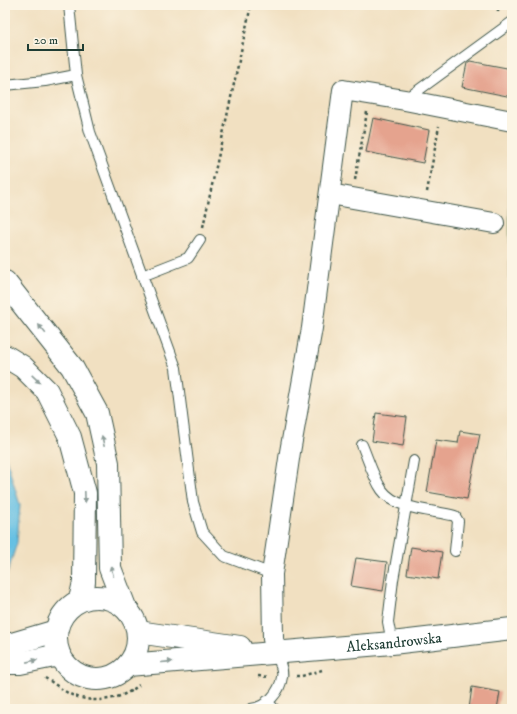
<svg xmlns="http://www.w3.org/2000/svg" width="517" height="714" font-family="'IM FELL DW Pica',serif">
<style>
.forest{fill:#85b671;stroke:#527a52}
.water{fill:#65c0e3;stroke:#427e8c}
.building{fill:#e5a38e}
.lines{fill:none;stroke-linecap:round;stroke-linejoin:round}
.lane-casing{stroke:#3e5549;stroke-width:12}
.street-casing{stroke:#3e5549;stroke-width:22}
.secondary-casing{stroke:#3e5549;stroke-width:24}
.highway-casing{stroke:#3e5549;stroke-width:24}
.path{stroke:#3e5549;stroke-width:2.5;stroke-dasharray:3 3;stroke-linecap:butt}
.lane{stroke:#fff;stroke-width:10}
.street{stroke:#fff;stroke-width:20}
.secondary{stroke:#fff;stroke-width:22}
.highway{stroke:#fff;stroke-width:22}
.oneway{fill:#8f9e9a}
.labels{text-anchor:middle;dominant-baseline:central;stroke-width:4;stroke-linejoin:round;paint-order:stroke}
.street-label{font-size:15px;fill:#1f3d34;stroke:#fcf5e5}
</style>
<rect width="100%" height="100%" fill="#fcf5e5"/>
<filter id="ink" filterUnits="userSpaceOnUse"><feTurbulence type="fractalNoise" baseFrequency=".025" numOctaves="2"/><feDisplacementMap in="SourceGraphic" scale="8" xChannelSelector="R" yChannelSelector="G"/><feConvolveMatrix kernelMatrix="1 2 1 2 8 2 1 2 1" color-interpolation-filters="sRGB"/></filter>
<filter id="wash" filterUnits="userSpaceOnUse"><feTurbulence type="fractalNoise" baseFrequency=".012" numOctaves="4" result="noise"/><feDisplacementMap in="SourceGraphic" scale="16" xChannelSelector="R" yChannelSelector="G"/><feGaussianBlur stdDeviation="0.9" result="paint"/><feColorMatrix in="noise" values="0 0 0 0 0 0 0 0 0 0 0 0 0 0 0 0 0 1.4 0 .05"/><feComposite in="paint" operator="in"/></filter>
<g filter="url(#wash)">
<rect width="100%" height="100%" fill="#f1e0c1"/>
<!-- forest -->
<path class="forest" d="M509 175 512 176 511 461Z"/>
<!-- water -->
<path class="water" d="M5 455 20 505 17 543 7 574 5 576Z"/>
<g id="blocks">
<!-- building -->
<path class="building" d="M470 61 512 69V97L462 87 467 63Z
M373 118 429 130 423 163 366 152Z
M376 413 407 417 403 446 372 441Z
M460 431 480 434 467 499 427 492 436 440 458 443Z
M411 547 442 552 438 579 407 574Z
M356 558 387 562 383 591 351 586Z
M472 687 500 692 497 709H469Z"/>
</g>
</g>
<g filter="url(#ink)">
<use href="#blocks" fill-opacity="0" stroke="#3e5549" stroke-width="1"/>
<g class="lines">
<!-- lane casing -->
<g class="lane-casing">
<path id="lane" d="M69 5 76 75 90 132 176 368 193 502 202 532 224 556 272 574
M5 85 45 81 76 75
M405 100 512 22
M142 276 188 258 200 240
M362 445C368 459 373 477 382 490 396 510 433 510 455 516L458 521 455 551
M392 643 388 622 393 580 414 461
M267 701 274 709
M251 709C267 707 280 692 282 677 284 670 278 659 276 652"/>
</g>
<!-- street casing -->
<g class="street-casing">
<path id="street" d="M330 194 494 223
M276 652 273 639 272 574 290 452 312 328 343 90 405 100 512 121"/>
</g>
<!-- secondary casing -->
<g class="secondary-casing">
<g id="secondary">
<circle cx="97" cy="638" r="41"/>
<path d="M138 632 240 647"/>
<path d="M5 646 56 631"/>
<path d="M5 663H20L59 655"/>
<path id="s1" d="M128 665 392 643 512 629"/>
</g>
</g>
<!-- highway casing -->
<g class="highway-casing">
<path id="highway" d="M5 282 72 367 97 413 108 463 110 568 125 607
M5 356 23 367 47 391 70 437 85 493 84 582 80 600"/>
</g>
<!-- path -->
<path class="path" d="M493 5 501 13
M355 180 367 112
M427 192 439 126
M203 227 251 5
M258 676 269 677
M296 676H302L322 670
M45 678C54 683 63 691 72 695 94 704 120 701 139 685"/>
<!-- lane -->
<use href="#lane" class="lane"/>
<!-- street -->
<use href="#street" class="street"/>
<!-- secondary -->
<use href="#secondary" class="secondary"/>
<!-- highway -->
<use href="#highway" class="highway"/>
</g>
<!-- one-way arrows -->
<defs><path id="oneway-solid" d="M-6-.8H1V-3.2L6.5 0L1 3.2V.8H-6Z"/></defs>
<g class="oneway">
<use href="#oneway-solid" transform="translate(42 329) rotate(-129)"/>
<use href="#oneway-solid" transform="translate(36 379) rotate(44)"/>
<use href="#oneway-solid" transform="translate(103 441) rotate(-102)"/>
<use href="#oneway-solid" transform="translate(85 497) rotate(88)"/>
<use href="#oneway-solid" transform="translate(112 571) rotate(-105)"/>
<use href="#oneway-solid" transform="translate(32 661) rotate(-11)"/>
<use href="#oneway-solid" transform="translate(167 662) rotate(-5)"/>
</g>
</g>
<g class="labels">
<!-- street labels -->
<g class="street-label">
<text stroke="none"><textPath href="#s1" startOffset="267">Aleksandrowska</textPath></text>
</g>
</g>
<!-- margin -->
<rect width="517" height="714" fill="none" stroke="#fcf5e5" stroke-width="20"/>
<!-- scale -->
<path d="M28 44v6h55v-6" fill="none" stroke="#1f3d34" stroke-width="2"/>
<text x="34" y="44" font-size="12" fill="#1f3d34" stroke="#fcf5e5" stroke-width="3" paint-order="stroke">20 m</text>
</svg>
